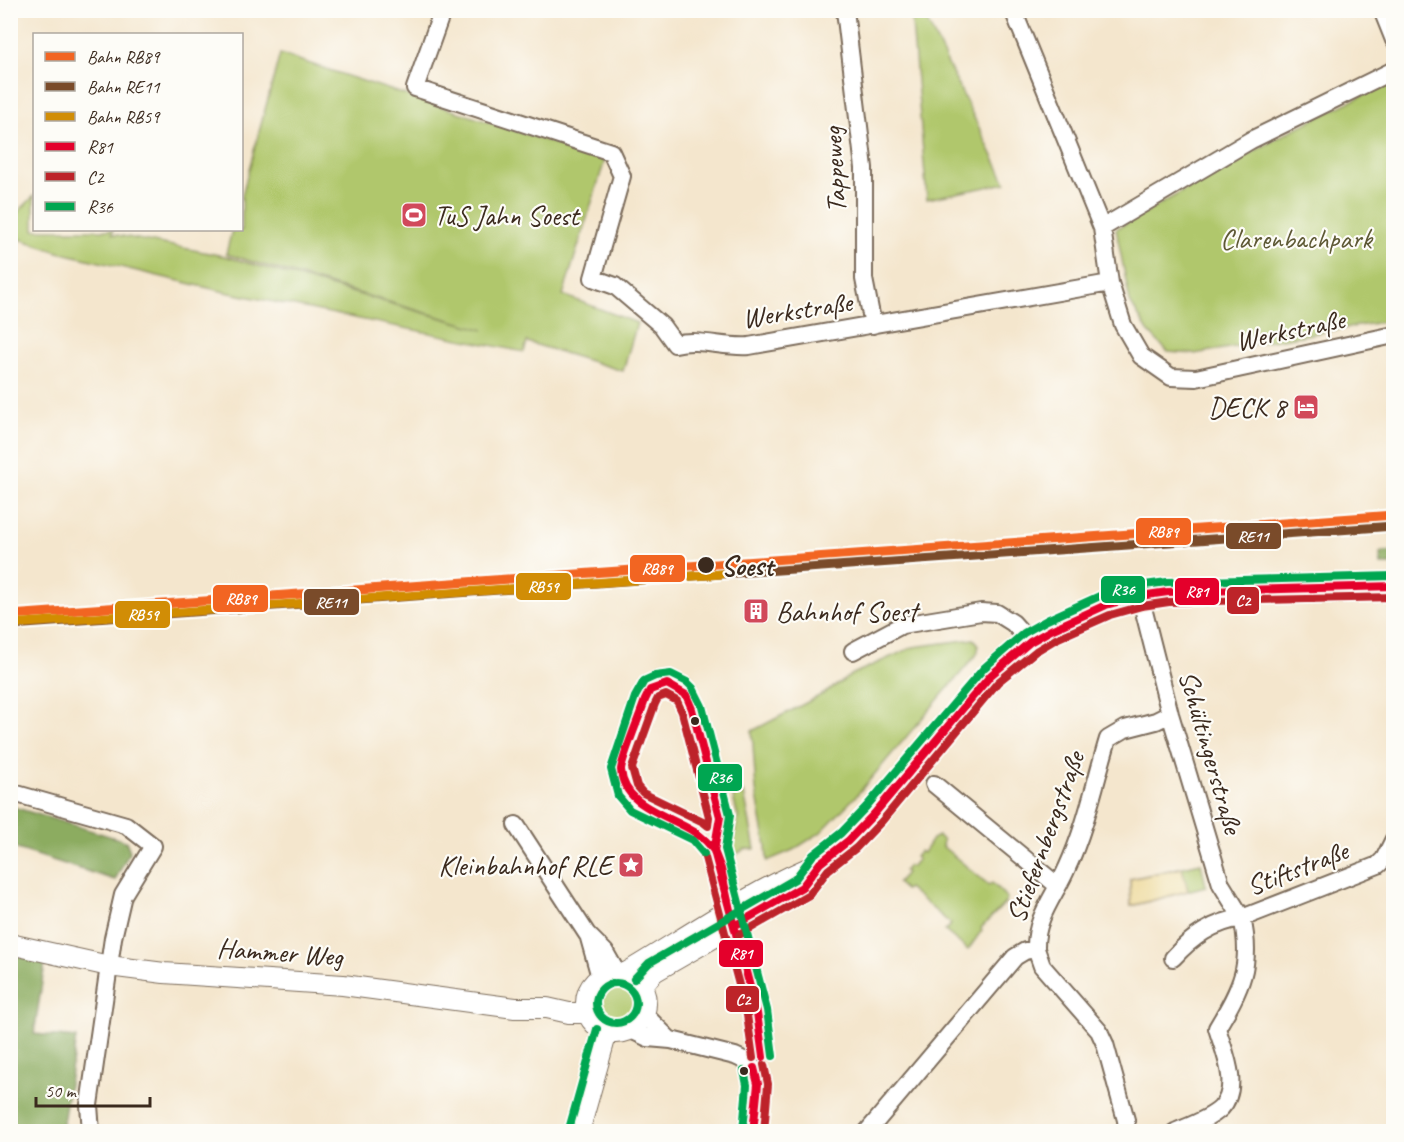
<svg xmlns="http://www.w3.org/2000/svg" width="1404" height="1142" font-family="Caveat,sans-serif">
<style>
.green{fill:#b0c76c;stroke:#767845;stroke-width:1.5}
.forest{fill:#8cac60;stroke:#646b3f;stroke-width:1.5}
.sand{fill:#eeda9e;stroke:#94825e;stroke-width:1.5}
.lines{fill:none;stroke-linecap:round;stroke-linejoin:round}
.minor-casing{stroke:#7c6c5b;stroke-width:20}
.tertiary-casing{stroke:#7c6c5b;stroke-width:22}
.minor{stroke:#fff;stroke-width:16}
.tertiary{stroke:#fff;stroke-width:20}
.rail-casing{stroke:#3b2a1e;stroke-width:7}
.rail{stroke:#fdfcf7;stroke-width:4.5;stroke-dasharray:14;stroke-linecap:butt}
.bus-1-casing{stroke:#fdfcf7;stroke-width:12}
.bus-2-casing{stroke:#fdfcf7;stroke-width:12}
.bus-3-casing{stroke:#fdfcf7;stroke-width:12}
.bus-1{stroke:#e4002b;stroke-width:8}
.bus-2{stroke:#bd2429;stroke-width:8}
.bus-3{stroke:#00a651;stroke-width:8}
.rail-1-casing{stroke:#fdfcf7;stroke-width:14}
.rail-2-casing{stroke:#fdfcf7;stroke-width:14}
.rail-3-casing{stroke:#fdfcf7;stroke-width:14}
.rail-1{stroke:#f26522;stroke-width:9}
.rail-2{stroke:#7a4b2a;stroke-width:9}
.rail-3{stroke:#d18d06;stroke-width:9}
.stop-dot{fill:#3b2a1e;stroke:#fdfcf7;stroke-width:2}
.labels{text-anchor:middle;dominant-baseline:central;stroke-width:4.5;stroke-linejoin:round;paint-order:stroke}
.street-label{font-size:28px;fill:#3b2a1e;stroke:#fdfcf7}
.poi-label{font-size:28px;fill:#3b2a1e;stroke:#fdfcf7;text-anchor:start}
.park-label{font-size:28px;fill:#5e5935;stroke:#fdfcf7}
.stop-label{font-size:28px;font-weight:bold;fill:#3b2a1e;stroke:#fdfcf7;text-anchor:start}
.line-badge{stroke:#fdfcf7;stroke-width:2}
.badge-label{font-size:16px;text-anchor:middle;font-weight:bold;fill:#fff}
</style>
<rect width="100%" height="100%" fill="#fdfcf7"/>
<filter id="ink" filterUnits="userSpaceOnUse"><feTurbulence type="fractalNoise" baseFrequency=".0167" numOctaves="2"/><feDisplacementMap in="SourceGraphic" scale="12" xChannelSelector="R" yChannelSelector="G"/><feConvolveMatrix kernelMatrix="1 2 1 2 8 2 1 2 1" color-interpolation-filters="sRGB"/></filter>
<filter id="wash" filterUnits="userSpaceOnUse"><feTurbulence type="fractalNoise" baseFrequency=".008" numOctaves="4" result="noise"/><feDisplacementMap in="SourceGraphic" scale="24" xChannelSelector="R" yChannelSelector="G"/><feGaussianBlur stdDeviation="1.35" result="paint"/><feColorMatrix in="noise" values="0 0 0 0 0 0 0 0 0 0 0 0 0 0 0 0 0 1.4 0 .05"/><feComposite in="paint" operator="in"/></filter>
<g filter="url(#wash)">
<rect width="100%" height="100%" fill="#f4e6cd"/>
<!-- green -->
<path class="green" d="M911 11H922L1006 183 927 199Z
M280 54 605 160 563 295 637 323 623 371 527 342 524 352 225 292 58 252 20 239 11 255V219L34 196V230H113L112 234 224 256 484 330 226 254 232 230H242V195Z
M1388 83H1393V320L1194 354 1168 352 1148 331 1130 302 1116 229 1290 131Z
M973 639C980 643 979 647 977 654L856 796 820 833 793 850 767 861 766 846 756 790 752 731 823 694 853 674 913 647Z
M737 774 742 794 744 793 755 849H745L735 855 732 846 738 817 728 777Z
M938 836 943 840 942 846 989 885 992 883 1007 898 1005 903 981 928 982 930 968 950 945 931 951 924 908 888 905 890 897 883 906 873 904 871 908 865 911 867 918 859 915 857 920 851 923 853 932 839Z
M1201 863 1206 886 1131 906 1130 879Z
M598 1002a18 18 0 1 1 36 0a18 18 0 1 1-36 0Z"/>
<!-- forest -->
<path class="forest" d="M1393 551V565H1381L1380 553Z
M10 806 126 841 130 851 115 880 11 847Z
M10 954 45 963 34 1034 76 1038 63 1123 66 1131H11Z"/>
<!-- sand -->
<path class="sand" d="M1182 868 1188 891 1131 906 1130 879Z"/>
</g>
<g filter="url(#ink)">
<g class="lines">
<!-- minor casing -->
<g class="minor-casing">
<path id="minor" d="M439 10 442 12 415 88 611 152 622 176 593 278 615 286 662 326 675 344C699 338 724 348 749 346L1110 283
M845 10 864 168V279L873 325
M1013 10 1102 228 1110 283 1123 325 1141 356 1171 377 1196 378 1394 335
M1382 10 1394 40
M1102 228 1251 140 1394 70
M1140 596 1170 714 1221 884 1242 918C1213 922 1192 937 1173 958
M853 651 902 625 981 612 997 613 1013 623 1030 642
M934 784 1058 886
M10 792 126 825 153 846 123 895 113 938 89 1105 91 1132
M516 825 587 934 605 952 617 973
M589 938 600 977
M1036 949 1042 966 1099 1031 1105 1044 1126 1120 1127 1132
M644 1014 670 1040
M631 1030 648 1038 671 1040 735 1056 750 1063 757 1076 758 1084 753 1132
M867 1132 1015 957 1025 951 1036 949C1035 917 1055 896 1067 868 1086 827 1095 782 1108 739L1125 729 1156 721 1170 714
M1175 1132C1189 1126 1210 1119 1221 1108 1241 1087 1224 1052 1217 1028 1241 988 1253 965 1242 918L1378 865 1384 859 1394 839"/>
</g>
<!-- tertiary casing -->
<g class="tertiary-casing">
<path id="tertiary" d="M10 944 109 966 164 973 343 985 515 1008H547L569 1013H587
M586 1003a30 30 0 1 1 60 0a30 30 0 1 1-60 0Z
M624 974C685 938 753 890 818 864
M642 986 654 972 802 887 820 863 848 841 874 814 991 675 1030 642 1051 630 1106 605 1140 596 1168 592 1229 589 1394 586
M579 1132 607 1032"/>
</g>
<!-- minor -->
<use href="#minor" class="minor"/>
<!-- tertiary -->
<use href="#tertiary" class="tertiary"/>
<!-- rail casing -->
<g class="rail-casing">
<path id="rail" d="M721 574 1155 545 1394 526"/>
</g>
<!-- rail -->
<use href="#rail" class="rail"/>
<!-- bus-1 casing -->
<g class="bus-1-casing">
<path id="bus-1" d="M667 684 686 695 692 709 720 817 714 851C692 815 625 817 621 770 621 760 641 713 645 700L650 690Z
M714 851 721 869 730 910
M714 851 757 1013 763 1057
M734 926 802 887 820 863 848 841 874 814 991 675 1030 642 1051 630 1106 605 1140 596 1168 592 1394 586
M753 1132 758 1084 754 1068"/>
</g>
<!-- bus-2 casing -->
<g class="bus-2-casing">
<path id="bus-2" d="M666 695 677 701 682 712 709 817 708 826 703 822 643 793 637 786 632 768 655 704 658 698Z
M704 854 747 1015 753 1058
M739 935 809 895 828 870 856 848 882 821 998 682 1036 651 1056 639 1110 615 1142 606 1169 602 1394 597
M764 1132 768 1084 764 1065"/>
</g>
<!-- bus-3 casing -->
<g class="bus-3-casing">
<path id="bus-3" d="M704 854 692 840 630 810 618 796 611 769 635 697 644 681 655 676 671 674 687 682 693 688 702 706 730 815 725 849 767 1010 773 1056
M634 979 649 963 795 879 813 855 841 833 866 807 984 668 1024 633 1047 620 1102 595 1137 586 1167 582 1394 576
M596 1003a20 20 0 1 1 40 0a20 20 0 1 1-40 0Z
M569 1129 597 1029
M743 1131 747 1085 744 1071"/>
</g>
<!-- bus-1 -->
<use href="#bus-1" class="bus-1"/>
<!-- bus-2 -->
<use href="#bus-2" class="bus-2"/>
<!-- bus-3 -->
<use href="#bus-3" class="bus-3"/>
<!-- rail-1 casing -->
<g class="rail-1-casing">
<path id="rail-1" d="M10 615 1394 515"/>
</g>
<!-- rail-2 casing -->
<g class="rail-2-casing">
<path id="rail-2" d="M11 625 1394 526"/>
</g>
<!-- rail-3 casing -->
<g class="rail-3-casing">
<path id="rail-3" d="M10 624 721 574"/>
</g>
<!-- rail-1 -->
<use href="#rail-1" class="rail-1"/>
<!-- rail-2 -->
<use href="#rail-2" class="rail-2"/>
<!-- rail-3 -->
<use href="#rail-3" class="rail-3"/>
</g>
</g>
<!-- icons -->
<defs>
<g id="stadium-square" transform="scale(1.35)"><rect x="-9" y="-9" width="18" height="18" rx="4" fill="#d1495b" stroke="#fdfcf7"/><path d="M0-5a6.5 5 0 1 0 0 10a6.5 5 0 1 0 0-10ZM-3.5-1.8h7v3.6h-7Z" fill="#fff"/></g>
<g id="hotel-square" transform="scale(1.35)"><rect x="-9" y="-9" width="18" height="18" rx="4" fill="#d1495b" stroke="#fdfcf7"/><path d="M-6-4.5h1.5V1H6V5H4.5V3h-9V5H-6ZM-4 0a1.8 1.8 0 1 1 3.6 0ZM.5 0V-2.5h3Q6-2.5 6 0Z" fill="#fff"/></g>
<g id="building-square" transform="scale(1.35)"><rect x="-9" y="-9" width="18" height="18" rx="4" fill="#d1495b" stroke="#fdfcf7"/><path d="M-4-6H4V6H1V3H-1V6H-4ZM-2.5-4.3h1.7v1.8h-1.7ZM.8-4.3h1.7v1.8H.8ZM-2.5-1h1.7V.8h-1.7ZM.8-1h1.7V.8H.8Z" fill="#fff"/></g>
<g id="sight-square" transform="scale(1.35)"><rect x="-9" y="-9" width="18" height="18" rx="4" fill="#d1495b" stroke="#fdfcf7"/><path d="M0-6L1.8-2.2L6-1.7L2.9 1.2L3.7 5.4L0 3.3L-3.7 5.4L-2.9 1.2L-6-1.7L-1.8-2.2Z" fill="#fff"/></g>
</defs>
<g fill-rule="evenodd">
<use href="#stadium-square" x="414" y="215"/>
<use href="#hotel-square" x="1306" y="407"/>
<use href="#building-square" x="756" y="611"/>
<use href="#sight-square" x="631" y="865"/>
</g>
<!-- markers -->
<g class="stop-dot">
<circle cx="706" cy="565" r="9"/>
<circle cx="695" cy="721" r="5"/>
<circle cx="744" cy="1071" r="5"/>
</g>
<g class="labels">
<!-- street labels -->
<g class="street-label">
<text transform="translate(834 170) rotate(-93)">Tappeweg</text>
<text transform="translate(797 310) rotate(-9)">Werkstraße</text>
<text transform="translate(1290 330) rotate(-12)">Werkstraße</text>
<text transform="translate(1211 752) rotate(74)">Schültingerstraße</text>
<text transform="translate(1045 837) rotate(-70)">Stiefernbergstraße</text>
<text transform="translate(1297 868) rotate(-21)">Stiftstraße</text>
<text transform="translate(280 952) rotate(4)">Hammer Weg</text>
</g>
<!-- poi labels -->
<g class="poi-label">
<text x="434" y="215">TuS Jahn Soest</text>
<text x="1286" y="407" text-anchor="end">DECK 8</text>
<text x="776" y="611">Bahnhof Soest</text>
<text x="612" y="865" text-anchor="end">Kleinbahnhof RLE</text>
</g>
<!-- park labels -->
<g class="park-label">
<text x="1296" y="238">Clarenbachpark</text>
</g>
<!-- stop labels -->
<g class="stop-label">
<text x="721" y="565">Soest</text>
</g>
</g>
<g class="line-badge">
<rect x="1135" y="517" width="57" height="29" rx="6" fill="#f26522"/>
<rect x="1225" y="522" width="57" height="28" rx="6" fill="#7a4b2a"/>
<rect x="629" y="554" width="57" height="29" rx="6" fill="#f26522"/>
<rect x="515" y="572" width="57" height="29" rx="6" fill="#d18d06"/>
<rect x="1100" y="575" width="46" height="29" rx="6" fill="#00a651"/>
<rect x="1174" y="577" width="46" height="29" rx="6" fill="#e4002b"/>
<rect x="212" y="584" width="57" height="29" rx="6" fill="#f26522"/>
<rect x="1226" y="586" width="34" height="29" rx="6" fill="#bd2429"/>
<rect x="303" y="588" width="57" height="28" rx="6" fill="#7a4b2a"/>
<rect x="114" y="600" width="57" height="29" rx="6" fill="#d18d06"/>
<rect x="697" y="763" width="46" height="29" rx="6" fill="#00a651"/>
<rect x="718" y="939" width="46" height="29" rx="6" fill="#e4002b"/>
<rect x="725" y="985" width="35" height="28" rx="6" fill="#bd2429"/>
</g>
<g class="badge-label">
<text x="1163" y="537">RB89</text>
<text x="1253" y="542">RE11</text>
<text x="657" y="574">RB89</text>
<text x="543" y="592">RB59</text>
<text x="1123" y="595">R36</text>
<text x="1197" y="597">R81</text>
<text x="241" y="604">RB89</text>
<text x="1243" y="606">C2</text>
<text x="331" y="608">RE11</text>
<text x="143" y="620">RB59</text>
<text x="720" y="783">R36</text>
<text x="741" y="959">R81</text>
<text x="743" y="1005">C2</text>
</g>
<!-- margin -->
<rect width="1404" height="1142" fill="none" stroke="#fdfcf7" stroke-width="36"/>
<!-- legend -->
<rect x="33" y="33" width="210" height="198" fill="#fdfcf7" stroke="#afa8a0" stroke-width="1.5"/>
<rect x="45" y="52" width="30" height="9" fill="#f26522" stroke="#afa8a0" stroke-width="1.5"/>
<text x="87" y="63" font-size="18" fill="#3b2a1e">Bahn RB89</text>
<rect x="45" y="82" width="30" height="9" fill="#7a4b2a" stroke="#afa8a0" stroke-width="1.5"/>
<text x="87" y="93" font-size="18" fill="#3b2a1e">Bahn RE11</text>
<rect x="45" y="112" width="30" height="9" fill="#d18d06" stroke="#afa8a0" stroke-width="1.5"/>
<text x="87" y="123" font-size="18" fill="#3b2a1e">Bahn RB59</text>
<rect x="45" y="142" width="30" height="9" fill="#e4002b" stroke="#afa8a0" stroke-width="1.5"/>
<text x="87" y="153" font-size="18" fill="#3b2a1e">R81</text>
<rect x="45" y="172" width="30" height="9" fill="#bd2429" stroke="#afa8a0" stroke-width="1.5"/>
<text x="87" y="183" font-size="18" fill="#3b2a1e">C2</text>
<rect x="45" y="202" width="30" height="9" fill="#00a651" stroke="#afa8a0" stroke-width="1.5"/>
<text x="87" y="213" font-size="18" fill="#3b2a1e">R36</text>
<!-- scale -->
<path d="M36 1097v9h114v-9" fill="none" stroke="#3b2a1e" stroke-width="3"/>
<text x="45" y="1097" font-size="18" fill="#3b2a1e" stroke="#fdfcf7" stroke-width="4.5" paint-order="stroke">50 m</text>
</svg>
